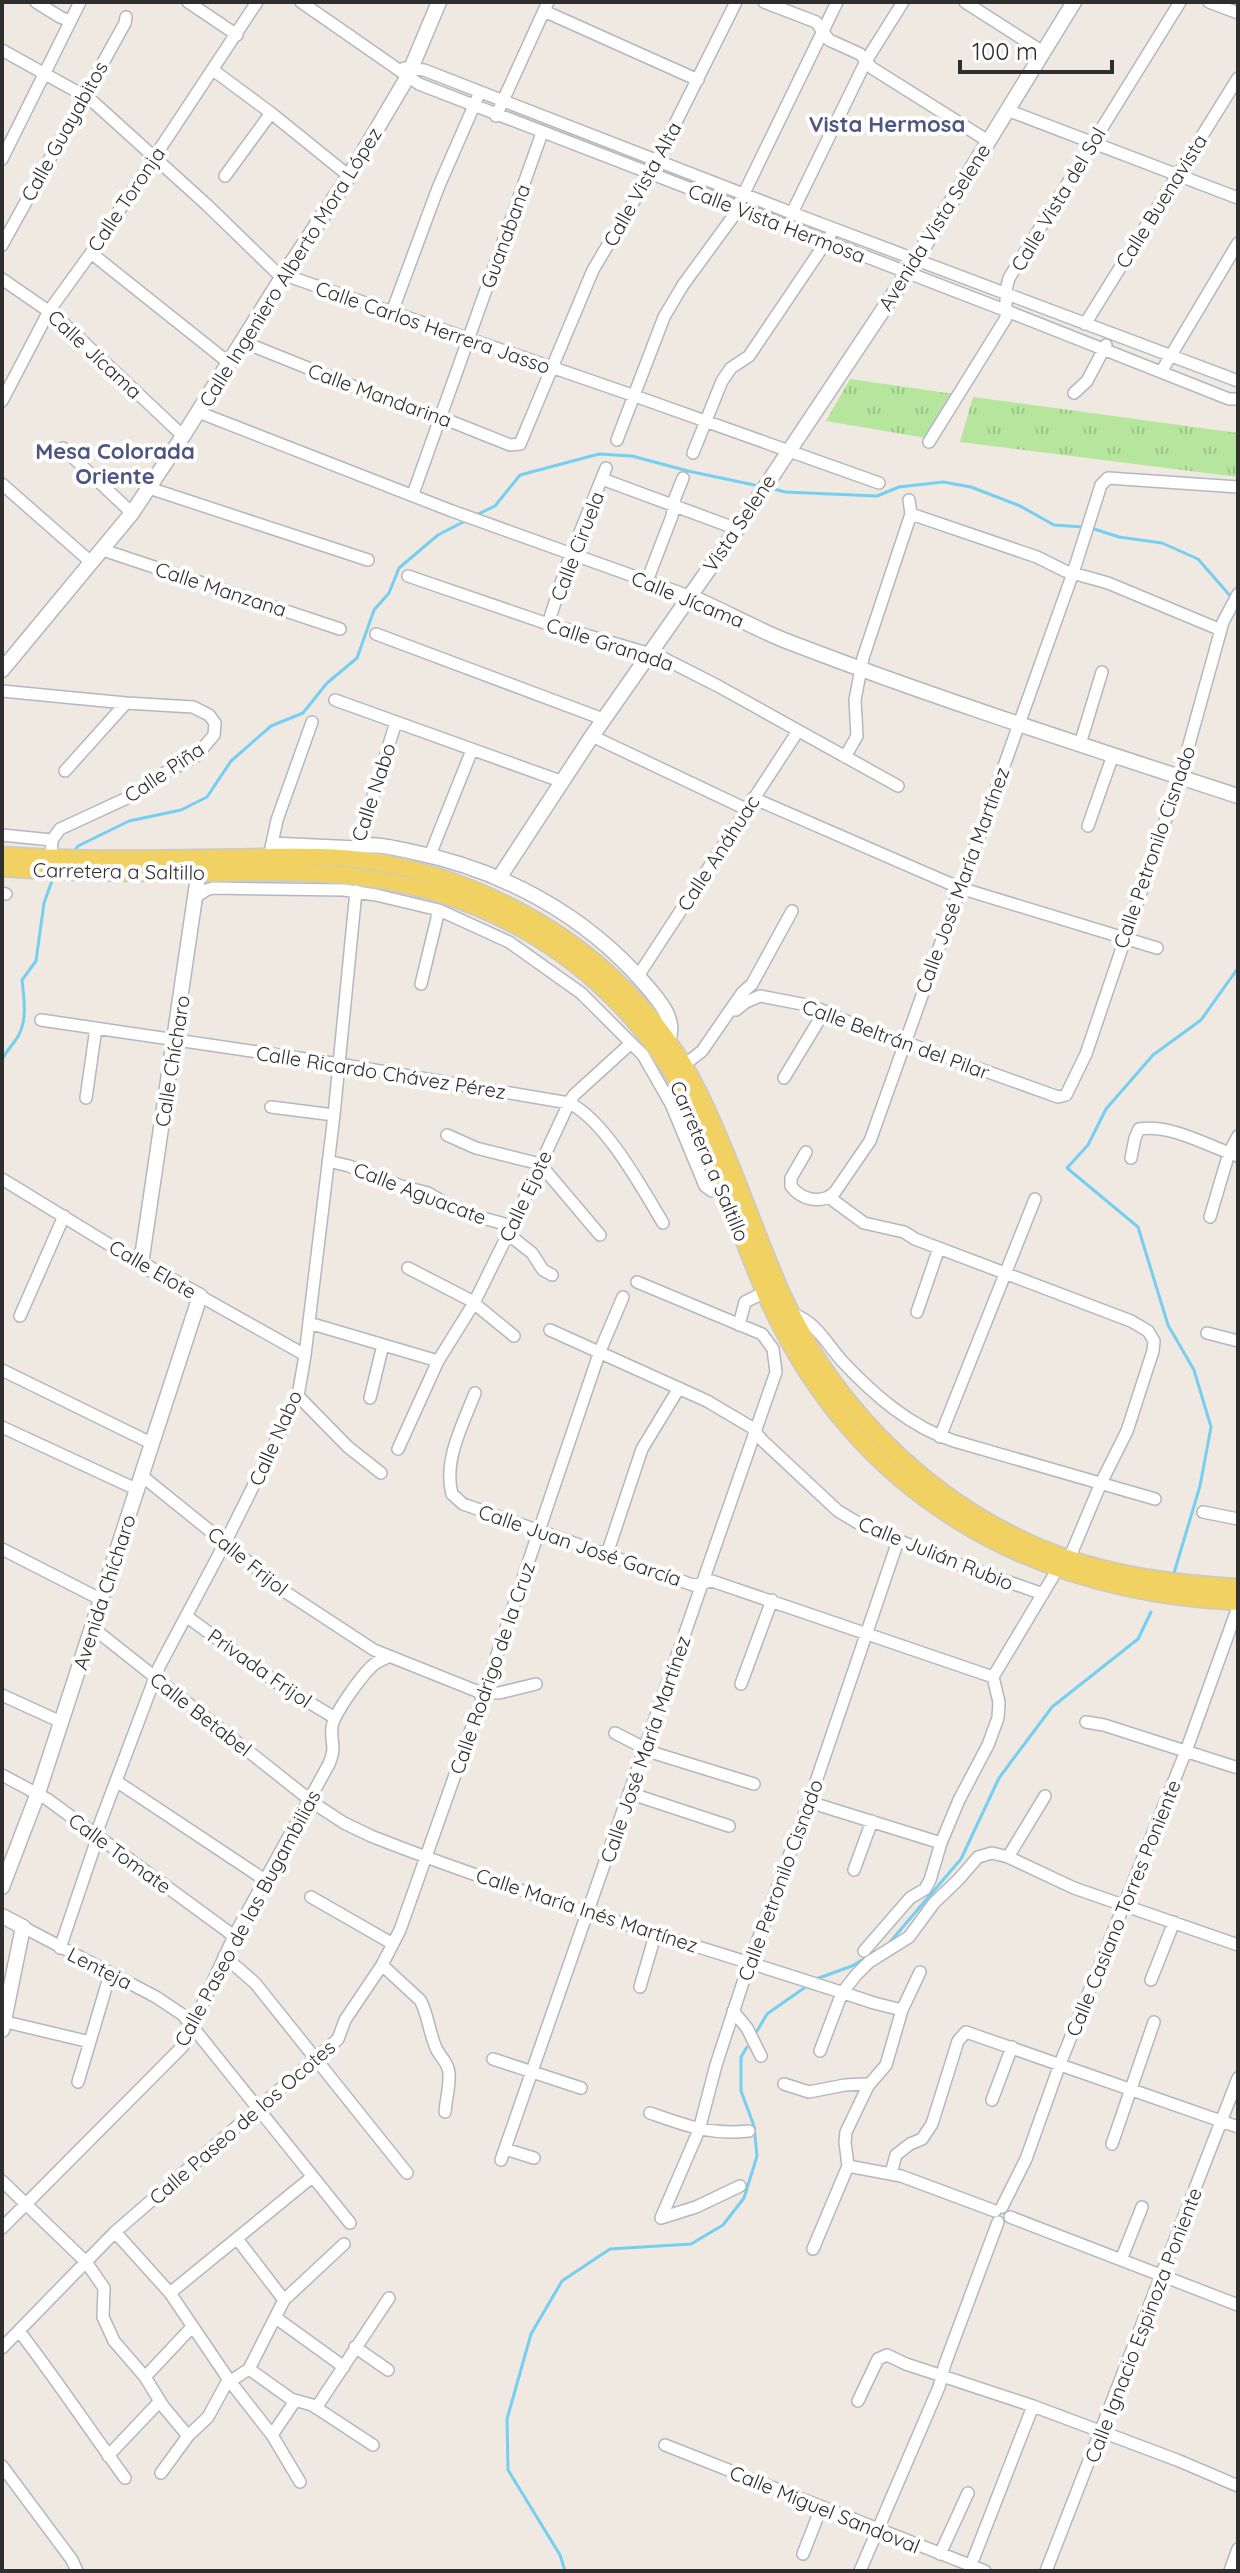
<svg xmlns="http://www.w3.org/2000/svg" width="1240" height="2573" font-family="Quicksand,sans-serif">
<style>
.grass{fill:url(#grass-tufts)}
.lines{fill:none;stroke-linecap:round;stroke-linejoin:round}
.stream{stroke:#75cff0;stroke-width:3}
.minor-casing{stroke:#b4b7c1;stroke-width:14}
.tertiary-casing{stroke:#b4b7c1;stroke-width:17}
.primary-casing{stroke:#c9c9c9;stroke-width:19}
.minor{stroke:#fff;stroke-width:11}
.tertiary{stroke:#fff;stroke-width:14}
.primary{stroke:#f2d163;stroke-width:16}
.labels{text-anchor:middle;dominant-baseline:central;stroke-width:8;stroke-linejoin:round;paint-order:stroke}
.street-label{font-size:20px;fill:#2e2e2e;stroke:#fff}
.neighbourhood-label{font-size:22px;font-weight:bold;fill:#4d5680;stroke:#fff}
</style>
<defs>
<pattern id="grass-tufts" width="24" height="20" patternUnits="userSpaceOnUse" patternTransform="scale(2)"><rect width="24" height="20" fill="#b6e59e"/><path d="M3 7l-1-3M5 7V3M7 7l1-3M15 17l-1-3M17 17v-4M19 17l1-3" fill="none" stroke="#9dc588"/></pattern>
</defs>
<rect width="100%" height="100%" fill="#efe9e1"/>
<!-- grass -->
<path class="grass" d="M850 379 954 394 926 438 826 421Z
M973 397 1238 433V477L960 442Z"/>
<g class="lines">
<!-- stream -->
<path class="stream" d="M771 488 785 492 877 496 899 487 943 482 971 487 1020 506 1054 525 1083 527
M474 516 495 506 520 475 599 454 632 456 688 471 759 486
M1091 528 1119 537 1162 543 1198 559 1232 598
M73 853 78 846 129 821 181 810 207 797 231 761 271 726 303 713 327 683 357 658 374 610 389 593 399 568 438 535 467 520
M2 1060C6 1051 12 1046 17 1038 28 1021 24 999 22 980L36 961 44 903 53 878
M1174 1573 1200 1486 1211 1427 1194 1370 1168 1325 1138 1227 1067 1168 1088 1145 1106 1109 1153 1055 1201 1020 1238 968
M890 1942 961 1859 999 1778 1052 1707 1138 1639 1151 1612
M816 1979 852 1966 867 1957
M757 2031 767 2014 807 1986
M565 2571 560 2555 508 2470 507 2419 531 2334 562 2281 610 2249 691 2244 723 2225 744 2198 757 2156 754 2126 741 2091V2057L747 2047"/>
<!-- minor casing -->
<g class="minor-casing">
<path id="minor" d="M36 2 60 17 70 21
M188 2 237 35
M301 2 419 84 1007 311 1229 399H1238
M764 2 816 22 829 40 860 54 872 68 988 141
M965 2 1043 52
M1209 2 1238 13
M544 11 698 80
M2 50 90 99 207 205 276 272 632 395 879 483
M404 68 424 70 792 213 1238 381
M213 70 271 113 349 176
M1007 110 1238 198
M496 116 548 2
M2 159 80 2
M225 176 271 113
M792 213 866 61 903 2
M2 245 125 23 126 17
M91 253 229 363
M2 279 57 317 183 436
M392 312 438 188 480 92
M1085 324 1238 78
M243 342 430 417 450 421 510 445 520 444 593 270 650 174 736 2
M1161 372 1238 243
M1074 393 1087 381 1106 345
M2 401 49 311 91 253 257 2
M198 412 452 511 689 596
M617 440 664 317 683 285 732 218 837 2
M929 442 1006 318V290L1009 278 1180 2
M63 448 132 513
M693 453 722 381 731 368 749 356 830 236
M602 479 737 529
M2 484 92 563
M149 488 368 560
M413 494 542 133
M911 514 1037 557 1065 571 1108 583 1221 630
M103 550 340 629
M408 576 548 624 661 657 718 686 898 786
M647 581 672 516 675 498 683 478
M548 624 568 562 606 468
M376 634 603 719
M2 691 126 703 193 707 209 715 215 723 214 735 196 756 159 776 140 792 60 829 52 840 51 858
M335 700 563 782
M592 736 746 809
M1080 744 1102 672
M845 757 857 736 855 700 863 658 911 514 909 500
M65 771 126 703
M753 798 960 888 1157 948
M1088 826 1113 755
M2 835 52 840
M272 843 357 847 396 722
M271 848 277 820 312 722
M430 855 472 750
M2 893 6 894
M196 897 206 890 213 888 344 890 376 895 439 910 509 942 581 993 643 1055 671 1104 705 1186 712 1191 723 1187
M638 976 798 731
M421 984 439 910
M731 1009 736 1010 746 1002 760 996 812 1006 883 1037 910 1044 1058 1097 1066 1095 1086 1054 1180 777 1223 622 1238 594
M41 1020 339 1064 569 1103C605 1120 642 1188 663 1223
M684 1065 702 1051 742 993 752 984 792 911
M784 1078 824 1012
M86 1098 96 1028
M271 1107 334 1115
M447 1135 476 1148 540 1164 600 1235
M806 1152 791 1178V1186C801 1200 822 1205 835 1192L870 1141 1073 573 1101 485 1108 478 1238 487
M1131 1158 1135 1138 1139 1129C1172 1124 1207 1146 1238 1156
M328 1161 349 1166 401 1186 428 1193 461 1212 512 1226
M2 1179 141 1264
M830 1198 864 1223 904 1232 915 1239 1131 1321 1148 1331 1154 1341 1153 1351 1127 1431 1101 1483 1069 1559
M1210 1217 1229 1153 1238 1136
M508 1234 532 1253 543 1270 552 1275
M408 1268 470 1300 514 1336
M200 1296 305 1355
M917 1312 939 1248
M793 1314C816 1322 826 1343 842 1361 873 1394 910 1427 954 1441L1155 1499
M20 1316 64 1216
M309 1323 438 1361
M739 1325 745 1302 765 1292
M550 1330 707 1401 751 1427 763 1441 838 1511 865 1527 952 1562 1043 1594
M1207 1333 1238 1341
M2 1370 153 1444
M475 1393C463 1424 443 1461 452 1494L463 1504 693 1585 712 1581 993 1677
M298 1396 348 1447 381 1473
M370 1398 383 1345
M2 1427 138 1490
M940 1437 1035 1199
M398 1449 438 1361 474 1303 508 1234 569 1103 574 1095 630 1044
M142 1476 287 1593 374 1650 479 1692 499 1693 536 1684
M1203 1512 1238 1519
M2 1549 102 1600
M607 1554 642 1449 679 1388
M186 1616 279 1684 335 1718
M93 1628 315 1804 344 1823 371 1836C535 1901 707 1947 874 2003L902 2010
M741 1684 772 1600
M2 1695 61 1722
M1086 1722 1104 1725 1238 1768
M615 1733 654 1753 754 1784
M2 1775 47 1799 234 1936
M116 1781 265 1880
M629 1793 729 1826
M809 1802 941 1843
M1008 1857 1074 1888 1238 1945
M854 1870 872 1821
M311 1897 393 1944
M23 1927 156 1997 183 2015 350 2223
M60 1948 94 1848 99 1826 159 1667 225 1543 298 1396 305 1355 334 1115 356 891
M864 1951 910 1898 925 1889 930 1880 941 1843 959 1800 988 1745 998 1718 999 1702 993 1677 1057 1570
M224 1956 255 1983 407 2173
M382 1965 420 2000C428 2013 429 2034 437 2050 441 2058 448 2062 449 2073 450 2085 446 2100 445 2112
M1151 1980 1174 1922
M640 1987 656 1932
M733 2011 747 2028 761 2056
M2 2021 90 2042
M820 2051 842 1993 856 1975 869 1962 909 1937 934 1903 959 1879 978 1857 992 1853 1008 1857 1045 1796
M493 2059 581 2088
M78 2082 110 1974
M784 2084 809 2092 845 2085 865 2084 868 2086
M992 2100 1012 2047
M650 2113C687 2126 709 2135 749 2131
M1112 2144 1154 2022
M505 2149 534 2158
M501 2160 776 1372 773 1349 762 1334 637 1282
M848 2166 901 2176 995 2211
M891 2173 896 2155 910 2144 922 2139 932 2124 958 2041 966 2032 1238 2127
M2 2181 86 2262 104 2288 103 2317 114 2341 145 2377 163 2406 188 2436
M1002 2207 1026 2159 1060 2064 1186 1751 1238 1607
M1010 2217 1238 2305
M661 2218 699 2130 716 2065 749 1964 809 1802 898 1541
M661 2218 696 2207 740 2186
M2 2228 183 2046 234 1936 329 1764C337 1745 330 1743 332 1727 334 1713 361 1677 371 1667 376 1662 381 1660 388 1657
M115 2232 170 2293 229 2380 272 2435 300 2482
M238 2240 284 2300
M813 2249 848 2166 845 2142 846 2132 868 2086 886 2065 902 2010 920 1972
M1121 2260 1142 2207
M170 2293 312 2177
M276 2318 344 2367
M19 2331C56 2379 89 2429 125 2478
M355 2347 388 2370
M2 2348 115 2232 338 2039 345 2020 382 1965 400 1930 484 1693 600 1351 623 1297
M249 2369 291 2399 312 2405 373 2445
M145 2377 192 2327
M858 2401 878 2359 887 2355 906 2364 1033 2406 1177 2460 1238 2486
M316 2408 389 2298
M272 2435 295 2401
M665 2445 985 2571
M108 2456 160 2401
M2 2466 72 2560 77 2571
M161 2473 188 2436 208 2417 226 2384 249 2369 284 2300 344 2244
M803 2554 821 2508
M940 2554 968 2493
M971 2565 1033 2406
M860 2571 939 2387 945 2364 998 2222
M1046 2571 1238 2078
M1230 2571 1238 2549"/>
</g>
<!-- tertiary casing -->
<g class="tertiary-casing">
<path id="tertiary" d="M689 596C723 610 755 629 789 642 937 699 1088 747 1238 796
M2 670 132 513 183 436 283 276 349 176 407 78 439 2
M344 858C348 854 353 849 358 847 374 842 398 849 413 852 502 870 584 914 644 983 658 999 677 1019 668 1041
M499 878 592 736 737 529 907 274 1074 2
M2 1887 38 1793 200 1296 141 1264 200 863
M2 1916 23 1927 2 2030"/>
</g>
<!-- primary casing -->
<g class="primary-casing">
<path id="primary" d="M2 855C68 860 133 859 200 858 247 858 295 855 342 858 399 862 459 880 509 906 590 946 657 1010 698 1091 731 1157 753 1229 783 1296 837 1415 943 1515 1067 1558 1121 1577 1181 1584 1238 1587
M2 868C68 873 134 873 200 873 307 871 395 869 495 915 576 953 646 1018 686 1098 719 1165 739 1236 770 1304 859 1497 1031 1592 1238 1602"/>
</g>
<!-- minor -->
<use href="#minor" class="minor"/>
<!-- tertiary -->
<use href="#tertiary" class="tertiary"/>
<!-- primary -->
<use href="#primary" class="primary"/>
</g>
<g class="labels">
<!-- street labels -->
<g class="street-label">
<text transform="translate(64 131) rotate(-61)">Calle Guayabitos</text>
<text transform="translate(642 184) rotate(-61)">Calle Vista Alta</text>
<text transform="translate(126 199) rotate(-56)">Calle Toronja</text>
<text transform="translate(1058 199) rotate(-59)">Calle Vista del Sol</text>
<text transform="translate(1161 201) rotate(-58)">Calle Buenavista</text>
<text transform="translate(777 223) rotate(21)">Calle Vista Hermosa</text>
<text transform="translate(934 227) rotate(-58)">Avenida Vista Selene</text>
<text transform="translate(505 236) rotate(-70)">Guanabana</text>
<text transform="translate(290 267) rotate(-58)">Calle Ingeniero Alberto Mora López</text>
<text transform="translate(433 327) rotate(19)">Calle Carlos Herrera Jasso</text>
<text transform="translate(95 354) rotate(43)">Calle Jícama</text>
<text transform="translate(380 395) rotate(20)">Calle Mandarina</text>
<text transform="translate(739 523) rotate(-56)">Vista Selene</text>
<text transform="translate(577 546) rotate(-69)">Calle Ciruela</text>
<text transform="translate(221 589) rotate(18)">Calle Manzana</text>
<text transform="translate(688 599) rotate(22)">Calle Jícama</text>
<text transform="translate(610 644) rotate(18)">Calle Granada</text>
<text transform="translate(164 772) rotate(-34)">Calle Piña</text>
<text transform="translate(373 792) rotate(-72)">Calle Nabo</text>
<text transform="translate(1154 847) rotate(-71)">Calle Petronilo Cisnado</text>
<text transform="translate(718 853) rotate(-57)">Calle Anáhuac</text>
<text transform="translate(119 871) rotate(1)">Carretera a Saltillo</text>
<text transform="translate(962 880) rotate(-70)">Calle José María Martínez</text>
<text transform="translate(896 1039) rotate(20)">Calle Beltrán del Pilar</text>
<text transform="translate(172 1061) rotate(-81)">Calle Chícharo</text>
<text transform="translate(381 1072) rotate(9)">Calle Ricardo Chávez Pérez</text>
<text transform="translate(710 1161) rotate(67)">Carretera a Saltillo</text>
<text transform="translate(420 1193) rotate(21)">Calle Aguacate</text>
<text transform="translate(525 1196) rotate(-65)">Calle Ejote</text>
<text transform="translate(153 1269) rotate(30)">Calle Elote</text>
<text transform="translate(275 1438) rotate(-66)">Calle Nabo</text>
<text transform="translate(580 1545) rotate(19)">Calle Juan José García</text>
<text transform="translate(936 1553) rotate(22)">Calle Julián Rubio</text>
<text transform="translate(248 1561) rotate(39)">Calle Frijol</text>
<text transform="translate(104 1592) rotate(-72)">Avenida Chícharo</text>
<text transform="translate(260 1668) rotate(35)">Privada Frijol</text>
<text transform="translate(492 1668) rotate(-71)">Calle Rodrigo de la Cruz</text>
<text transform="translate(201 1714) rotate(38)">Calle Betabel</text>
<text transform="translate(645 1749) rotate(-71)">Calle José María Martínez</text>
<text transform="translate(120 1853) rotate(36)">Calle Tomate</text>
<text transform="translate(780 1880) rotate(-70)">Calle Petronilo Cisnado</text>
<text transform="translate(1123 1908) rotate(-68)">Calle Casiano Torres Poniente</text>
<text transform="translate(587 1910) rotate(18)">Calle María Inés Martínez</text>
<text transform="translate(247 1918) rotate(-62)">Calle Paseo de las Bugambilias</text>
<text transform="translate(100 1968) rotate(27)">Lenteja</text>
<text transform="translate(242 2122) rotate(-41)">Calle Paseo de los Ocotes</text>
<text transform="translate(1143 2325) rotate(-69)">Calle Ignacio Espinoza Poniente</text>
<text transform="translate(825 2509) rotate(22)">Calle Miguel Sandoval</text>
</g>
<!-- neighbourhood labels -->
<g class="neighbourhood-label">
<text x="887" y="124">Vista Hermosa</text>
<text x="115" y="451">Mesa Colorada<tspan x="115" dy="25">Oriente</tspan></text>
</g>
</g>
<!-- border -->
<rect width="1240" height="2573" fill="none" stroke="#2e2e2e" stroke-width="8"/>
<!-- scale -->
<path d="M960 60v12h152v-12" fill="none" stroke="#2e2e2e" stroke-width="4"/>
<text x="972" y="60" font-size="24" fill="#2e2e2e" stroke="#ffffff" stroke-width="6" paint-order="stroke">100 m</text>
</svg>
